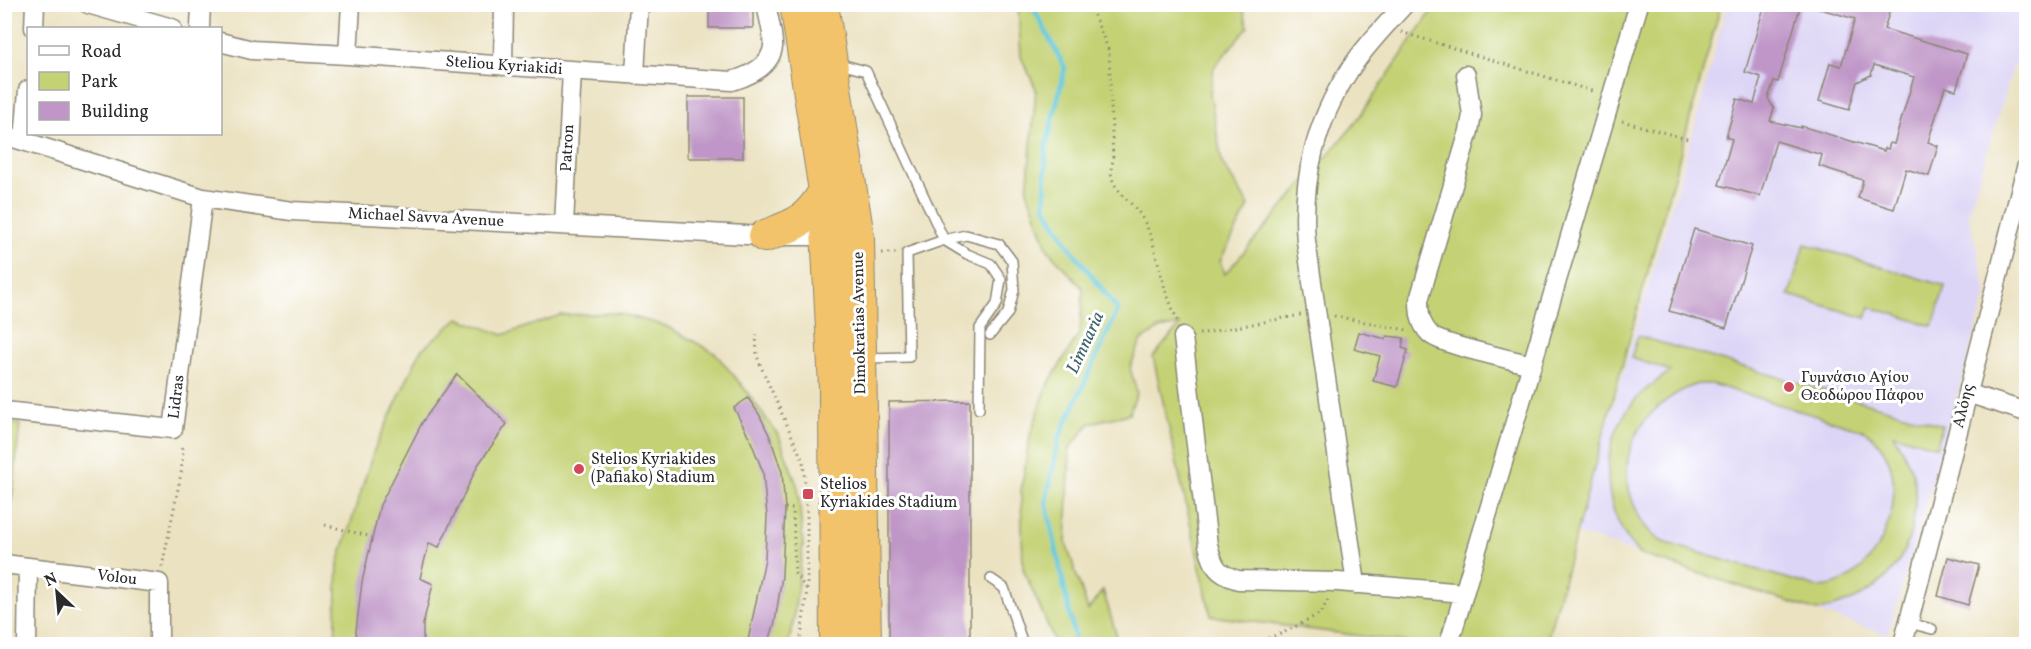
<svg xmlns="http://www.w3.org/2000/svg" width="2031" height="649" font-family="Vollkorn,serif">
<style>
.built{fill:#ddd5f6}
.green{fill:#c4d274;stroke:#787e50;stroke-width:1.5;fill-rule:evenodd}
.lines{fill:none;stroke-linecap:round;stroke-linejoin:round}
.stream{stroke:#5fc7dc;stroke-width:5}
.building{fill:#bf96c7}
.lane-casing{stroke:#8b8676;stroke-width:12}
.street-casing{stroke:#8b8676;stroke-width:21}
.highway-casing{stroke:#8b8676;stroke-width:34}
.path{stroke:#8b8676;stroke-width:3;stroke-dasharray:1.5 4.5;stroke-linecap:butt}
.lane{stroke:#fff;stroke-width:9}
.street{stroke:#fff;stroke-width:18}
.highway{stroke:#f2c36a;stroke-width:32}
.poi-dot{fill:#d1495b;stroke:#fff;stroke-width:2}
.labels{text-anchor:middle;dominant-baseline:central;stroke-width:6;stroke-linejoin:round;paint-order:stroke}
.street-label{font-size:16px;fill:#2b2b2b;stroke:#fff}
.poi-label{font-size:16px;fill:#2b2b2b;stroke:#fff;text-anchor:start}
.water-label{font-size:18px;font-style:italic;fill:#3d6269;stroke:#fff}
</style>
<rect width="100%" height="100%" fill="#fff"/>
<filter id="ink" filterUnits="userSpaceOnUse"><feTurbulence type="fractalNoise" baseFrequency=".0167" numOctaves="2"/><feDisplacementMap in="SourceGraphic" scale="12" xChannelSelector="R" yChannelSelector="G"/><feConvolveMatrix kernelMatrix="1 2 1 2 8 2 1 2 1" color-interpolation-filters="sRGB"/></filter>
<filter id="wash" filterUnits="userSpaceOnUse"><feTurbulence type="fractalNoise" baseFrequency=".008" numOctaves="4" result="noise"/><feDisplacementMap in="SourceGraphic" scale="24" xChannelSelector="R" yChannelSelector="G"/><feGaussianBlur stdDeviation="1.35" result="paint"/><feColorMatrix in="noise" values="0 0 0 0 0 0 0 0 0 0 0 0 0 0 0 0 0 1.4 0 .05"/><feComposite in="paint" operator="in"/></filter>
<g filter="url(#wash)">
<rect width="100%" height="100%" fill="#ebe2c1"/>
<!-- built -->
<path class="built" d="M1727 5H2026V54L2019 63 2014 65 1968 214 1987 291 1888 635 1576 533 1691 140Z"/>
<!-- green -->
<path class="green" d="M1018 5H1242L1248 27 1214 67 1210 93 1222 163 1249 206 1220 261 1225 274 1353 126 1436 5H1721L1546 644H1420L1211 616 1153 357 1180 325 1159 329 1141 341 1130 368 1137 392 1129 414 1090 423 1070 448 1066 543 1088 610 1103 590 1119 644H1056L1023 569 1021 491 1030 435 1047 386 1080 332 1083 289 1048 250 1027 191 1036 89 1021 57Z
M1805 244 1945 286 1933 326 1870 307 1866 318 1789 295Z
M618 313 666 326 715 353 744 388 779 436 798 488 803 544 792 632 788 644H335L338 564 374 450 421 350 459 318 503 335 560 315Z
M1638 336 1942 425 1937 447 1893 434C1900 446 1907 457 1912 471 1917 487 1916 504 1913 521 1904 575 1869 600 1817 611L1639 554C1600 510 1597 446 1635 400 1645 388 1658 380 1671 371L1631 358ZM1697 384H1712L1862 430C1925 464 1886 588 1816 587L1663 542C1649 535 1641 522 1635 507 1611 452 1645 403 1697 384Z
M4 423 20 424 5 564H4Z"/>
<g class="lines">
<!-- stream -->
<path class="stream" d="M1034 4V9L1065 68 1046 148 1045 206 1069 246 1118 310 1059 438 1046 501 1076 644"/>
</g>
<g id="blocks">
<!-- building -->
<path class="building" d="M1765 4H1801L1778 82 1774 81 1768 98 1774 109 1770 121 1801 128V126L1884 151 1885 148 1888 149 1890 143 1894 144 1914 77 1874 65 1871 75 1857 82 1849 110 1819 101 1830 63 1841 66 1855 19 1817 8V4H1892L1884 29 1967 54 1956 90 1945 87 1928 142 1938 146 1929 176 1906 169 1894 209 1858 198 1863 180 1819 166 1822 155 1776 141 1760 196 1719 185 1732 139 1726 137 1737 99 1754 104 1761 77 1745 72Z
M709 6 753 7V28H709Z
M688 97H743V158H688Z
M1694 229 1752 246 1726 328 1669 311Z
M1359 332 1386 339 1387 336 1404 338 1402 348 1408 350 1397 387 1373 381 1380 356 1354 349Z
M457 374 507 424 478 465 439 547 429 543 420 578 433 584 423 624V645H356V631L362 582 380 505 423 421Z
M748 398 759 414 770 437 782 472 785 508 782 576 775 622 768 645H747L765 559 767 516 763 472 750 439 734 408Z
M970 401V645H889V402Z
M1948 557 1979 565 1968 605 1938 596Z"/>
</g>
</g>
<g filter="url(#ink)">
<use href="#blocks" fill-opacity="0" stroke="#8b8676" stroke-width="1.5"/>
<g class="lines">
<!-- lane casing -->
<g class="lane-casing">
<path id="lane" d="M836 63 866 71 944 240 967 254 991 264 1001 279 997 304 980 328 979 409
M866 358 909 357 907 253 944 240 966 235 999 244 1012 261 1014 290 1008 313 990 335
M991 579 1004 588 1023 644
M1909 623 1932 629"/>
</g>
<!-- street casing -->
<g class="street-casing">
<path id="street" d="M88 4 172 28
M34 28 35 4
M200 28 201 4
M220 42 252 50 348 55 732 81C749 76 770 67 773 47 774 36 768 16 766 4
M348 55 351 4
M503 66 504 4
M635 75 639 4
M1466 75 1472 115 1469 131 1419 300C1419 313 1420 324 1430 334 1438 344 1514 360 1532 365
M4 135 203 198 292 211 765 236H834
M24 141 28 90
M564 224 572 71
M1183 337 1208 545C1214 566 1215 573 1238 580L1338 582 1464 593
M1967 393 2026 412
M4 411 173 429 203 198
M4 564 159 583V644
M1356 584 1306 241C1301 181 1316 121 1349 71 1364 47 1386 25 1405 4
M27 644 28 567
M1449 644 1639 4
M1903 644 2026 168"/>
</g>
<!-- highway casing -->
<g class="highway-casing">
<path id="highway" d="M796 4 825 191 835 387 836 644
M822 4 858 237 865 644
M765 236C796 225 808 220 825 191"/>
</g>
<!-- path -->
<path class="path" d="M1089 4 1109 51 1113 161C1104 187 1130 198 1141 216 1155 238 1157 264 1165 288 1168 299 1174 311 1178 323
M1401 32 1595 92
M1622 121 1691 140
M882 253H896
M1334 316 1407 330
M756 334 757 356 762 369 803 461 807 508V590L800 644
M1199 334 1301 315
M785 508 793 509 795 574 806 588
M325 525 372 537
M162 567 181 474 183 452 180 444
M1251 644 1283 633 1321 613 1328 600"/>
<!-- lane -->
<use href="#lane" class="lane"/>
<!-- street -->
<use href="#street" class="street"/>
<!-- highway -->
<use href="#highway" class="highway"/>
</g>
</g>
<!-- markers -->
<g class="poi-dot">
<circle cx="1789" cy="387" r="6"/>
<circle cx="579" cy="469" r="6"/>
<rect x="802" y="488" width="12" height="12" rx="3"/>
</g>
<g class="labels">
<!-- street labels -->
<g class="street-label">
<text transform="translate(504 66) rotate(4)">Steliou Kyriakidi</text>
<text transform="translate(568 148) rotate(-87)">Patron</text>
<text transform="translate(426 218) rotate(3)">Michael Savva Avenue</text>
<text transform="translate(860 323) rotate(-91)">Dimokratias Avenue</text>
<text transform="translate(177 397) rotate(-83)">Lidras</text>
<text transform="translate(1964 406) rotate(-76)">Αλόης</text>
<text transform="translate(117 578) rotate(7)">Volou</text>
</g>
<!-- poi labels -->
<g class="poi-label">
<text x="1801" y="378">Γυμνάσιο Αγίου<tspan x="1801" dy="18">Θεοδώρου Πάφου</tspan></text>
<text x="591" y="460">Stelios Kyriakides<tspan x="591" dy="18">(Pafiako) Stadium</tspan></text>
<text x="820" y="485">Stelios<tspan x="820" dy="18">Kyriakides Stadium</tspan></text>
</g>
<!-- water labels -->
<g class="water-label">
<text transform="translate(1086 343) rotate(-65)">Limnaria</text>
</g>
</g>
<!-- margin -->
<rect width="2031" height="649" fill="none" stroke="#fff" stroke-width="24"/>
<!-- legend -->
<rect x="27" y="27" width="195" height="108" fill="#ffffff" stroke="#aaaaaa" stroke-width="1.5"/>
<rect x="39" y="46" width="30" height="9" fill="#ffffff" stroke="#aaaaaa" stroke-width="1.5"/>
<text x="81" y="57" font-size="18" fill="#2b2b2b">Road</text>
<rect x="39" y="72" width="30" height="18" fill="#c4d274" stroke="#aaaaaa" stroke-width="1.5"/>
<text x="81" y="87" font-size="18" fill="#2b2b2b">Park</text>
<rect x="39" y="102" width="30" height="18" fill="#bf96c7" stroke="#aaaaaa" stroke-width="1.5"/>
<text x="81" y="117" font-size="18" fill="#2b2b2b">Building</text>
<!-- north arrow -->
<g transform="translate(57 592) rotate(334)" stroke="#ffffff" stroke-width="4.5" paint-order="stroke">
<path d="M0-4.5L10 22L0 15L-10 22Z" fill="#2b2b2b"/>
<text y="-9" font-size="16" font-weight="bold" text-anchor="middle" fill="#2b2b2b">N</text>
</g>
</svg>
